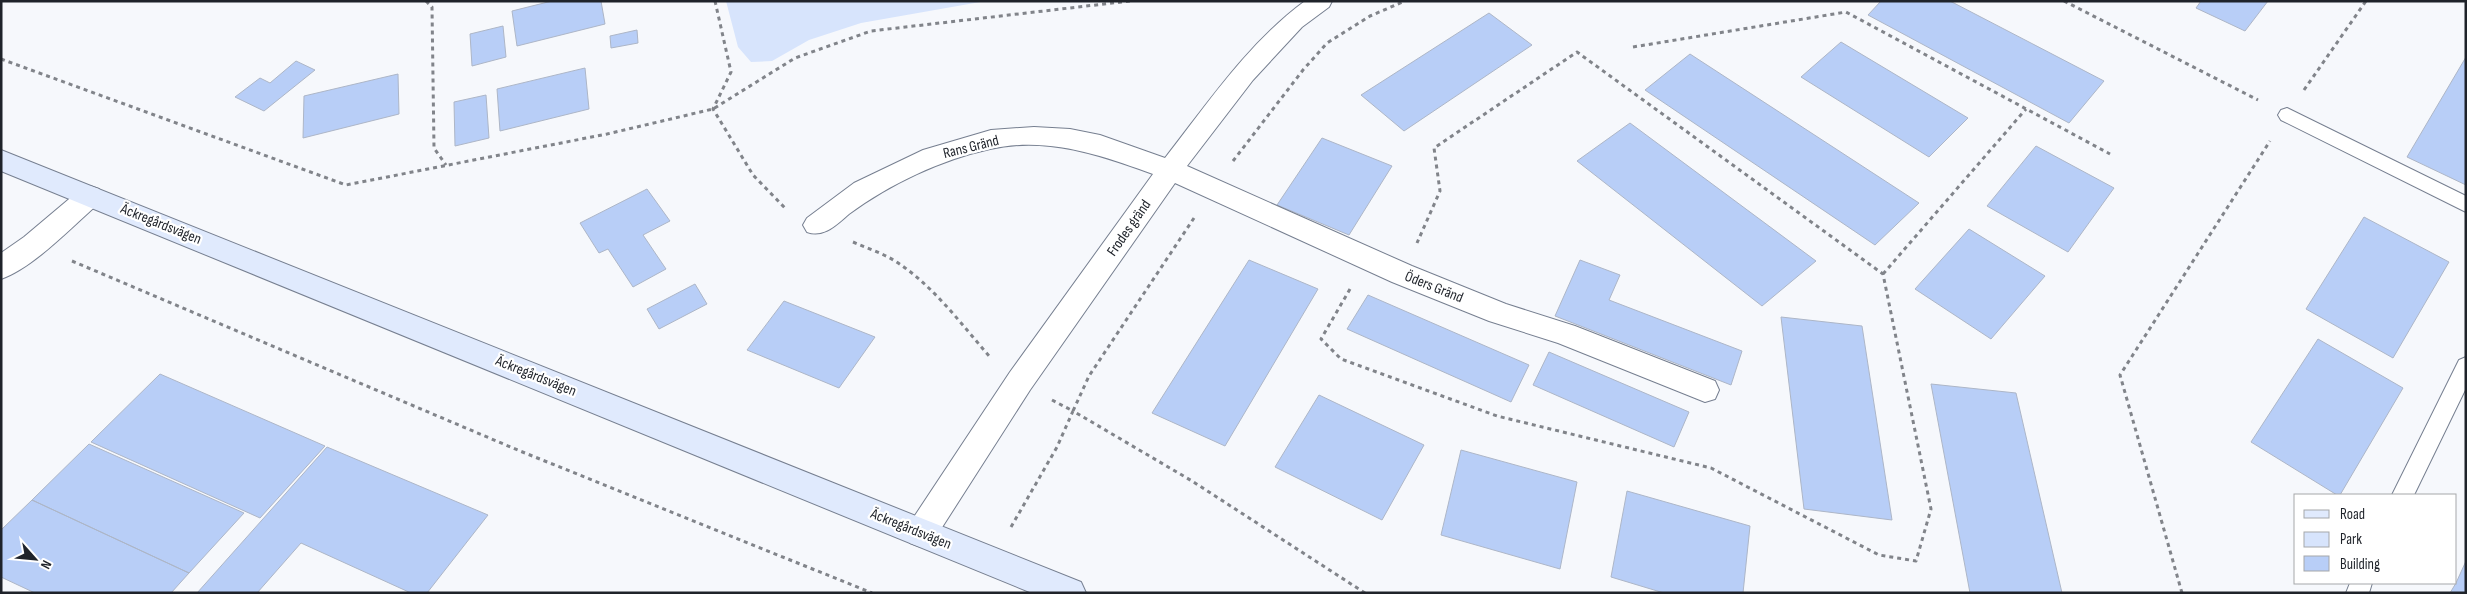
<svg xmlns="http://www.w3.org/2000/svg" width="2467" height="594" font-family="'Sofia Sans Condensed',sans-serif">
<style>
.green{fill:#d7e4fc}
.building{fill:#b8cef7;stroke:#adb6c7}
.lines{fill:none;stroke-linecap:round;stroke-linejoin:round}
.lane-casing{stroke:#767f90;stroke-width:2}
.street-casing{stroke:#767f90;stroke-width:2}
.secondary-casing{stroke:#767f90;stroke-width:2}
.path{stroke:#81848a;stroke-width:3;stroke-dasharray:4 4;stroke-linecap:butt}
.lane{fill:#fff;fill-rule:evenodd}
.street{fill:#fff;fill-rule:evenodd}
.secondary{fill:#e0eafd;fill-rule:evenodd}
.labels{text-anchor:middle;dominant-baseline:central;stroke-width:4.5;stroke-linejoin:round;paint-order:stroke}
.street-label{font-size:15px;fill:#1f232a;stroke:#fff}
</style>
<rect width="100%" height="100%" fill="#f6f8fc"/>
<!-- green -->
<path class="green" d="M726 1H986L861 23 809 40 772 61 751 62 738 47Z"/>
<!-- building -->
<path class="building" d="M552 1H601L605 24 517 46 512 11Z
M1881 1H1950L2104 81 2069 123 1868 15Z
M2201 1H2268L2245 31 2196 8Z
M1489 13 1532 45 1404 131 1361 95Z
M503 26 506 57 472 66 470 34Z
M637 30 638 43 611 48 610 36Z
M1841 42 1968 118 1929 157 1801 77Z
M1690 54 1919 203 1875 245 1645 90Z
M2466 57V185L2407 157Z
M296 61 315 70 264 111 235 97 260 78 270 83Z
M585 68 589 109 500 131 497 89Z
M398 74 399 114 303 138 304 96Z
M486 95 489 138 455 146 454 102Z
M1630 123 1816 261 1762 306 1577 161Z
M1322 138 1392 166 1349 235 1277 205Z
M2036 146 2114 188 2068 252 1987 206Z
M647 189 670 221 643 235 666 269 633 287 608 249 599 253 580 223Z
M2364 217 2449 262 2393 358 2306 309Z
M1969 229 2045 276 1991 339 1915 289Z
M1249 260 1318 289 1225 446 1152 413Z
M1580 260 1620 275 1609 300 1742 351 1731 385 1555 316Z
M695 284 707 304 659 329 647 309Z
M1368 295 1529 365 1511 402 1347 329Z
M784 301 875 337 839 388 747 350Z
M1781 317 1862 326 1892 520 1804 509Z
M2318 339 2403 388 2340 495H2337L2251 442Z
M1549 352 1689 412 1674 447 1533 385Z
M160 374 325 446 260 518 91 442Z
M1931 384 2016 393 2062 593H1970Z
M1319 395 1424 445 1382 520 1275 467Z
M89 444 244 513 189 573 32 500Z
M327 447 488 515 427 593H411L301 543 257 593H197Z
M1461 450 1577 482 1560 569 1441 535Z
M1627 491 1750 526 1743 593H1664L1611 577Z
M32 500 189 573 171 593H35L1 577V530Z
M2466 561V593H2450L2456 583Z"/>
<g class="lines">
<!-- lane casing -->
<g class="lane-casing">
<path id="lane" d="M2287 108 2466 196V212L2281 120 2278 115 2281 110Z
M2466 357V388L2414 495H2392L2459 360Z
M2350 583H2372L2369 593H2346Z"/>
</g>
<!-- street casing -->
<g class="street-casing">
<path id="street" d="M1305 1H1332L1329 7 1302 27 1253 80 1187 166 1412 266 1506 304 1575 326 1715 381 1719 390 1715 399 1705 402 1558 343 1489 321 1392 282 1175 183 1030 390 932 543 921 547 910 543 906 533 910 523 1010 372 1153 174C1101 155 1047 136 990 149 940 160 890 184 849 214 836 225 824 238 807 232L803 225 807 218 854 183 923 150 991 130 1034 127 1070 129 1100 135 1165 158C1208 103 1248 43 1305 1Z
M90 186 99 189 103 196 99 203C73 226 33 268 1 279V253L24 237 81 189Z"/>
</g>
<!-- secondary casing -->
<g class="secondary-casing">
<path id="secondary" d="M1 150 1081 582 1086 593H1032L1 171Z"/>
</g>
<!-- path -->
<path class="path" d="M426 1 432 7 434 148 446 165
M715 1 731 72 713 109 753 175 785 208
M2064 1 2258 100
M1633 47 1846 12 2110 154
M1 59 346 185 607 134 713 109 795 58 871 31 1130 1
M2304 90 2366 1
M1233 161 1303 70 1327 43 1370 16 1405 1
M853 242C867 248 882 253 895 261 933 285 961 324 990 357
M72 261 520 451 872 593
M1883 274 2026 109
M1350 289 1321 339 1341 359 1497 416 1711 468 1879 555 1916 561 1931 509 1883 274 1577 52 1434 148 1440 191 1417 243
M1052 400 1073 411 1089 376 1194 218
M1011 527 1057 447 1073 411 1192 481 1365 593
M2182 593 2120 375 2270 141"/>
<!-- lane -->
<use href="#lane" class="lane"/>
<!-- street -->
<use href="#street" class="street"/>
<!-- secondary -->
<use href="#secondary" class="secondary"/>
</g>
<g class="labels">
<!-- street labels -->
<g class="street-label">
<text transform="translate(971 147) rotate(-14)">Rans Gränd</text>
<text transform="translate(161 224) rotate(22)">Äckregårdsvägen</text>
<text transform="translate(1129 228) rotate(-55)">Frodes gränd</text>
<text transform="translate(1434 287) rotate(22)">Öders Gränd</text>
<text transform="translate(536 376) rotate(22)">Äckregårdsvägen</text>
<text transform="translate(911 529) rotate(22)">Äckregårdsvägen</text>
</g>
</g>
<!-- border -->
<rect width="2467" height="594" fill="none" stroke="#1f232a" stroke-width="5"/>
<!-- legend -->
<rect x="2294" y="494" width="162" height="90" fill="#ffffff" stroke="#a5a7aa"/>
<rect x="2304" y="510" width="25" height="8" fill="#e0eafd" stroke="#a5a7aa"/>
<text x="2340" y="519" font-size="15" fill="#1f232a">Road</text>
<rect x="2304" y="532" width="25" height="15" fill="#d7e4fc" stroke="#a5a7aa"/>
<text x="2340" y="544" font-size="15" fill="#1f232a">Park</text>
<rect x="2304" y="556" width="25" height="15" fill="#b8cef7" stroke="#a5a7aa"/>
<text x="2340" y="569" font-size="15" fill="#1f232a">Building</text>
<!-- north arrow -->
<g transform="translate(35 559) rotate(117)" stroke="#ffffff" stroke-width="4" paint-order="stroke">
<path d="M0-4L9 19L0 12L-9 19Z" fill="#1f232a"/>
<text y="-8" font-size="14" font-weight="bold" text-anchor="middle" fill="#1f232a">N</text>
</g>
</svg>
